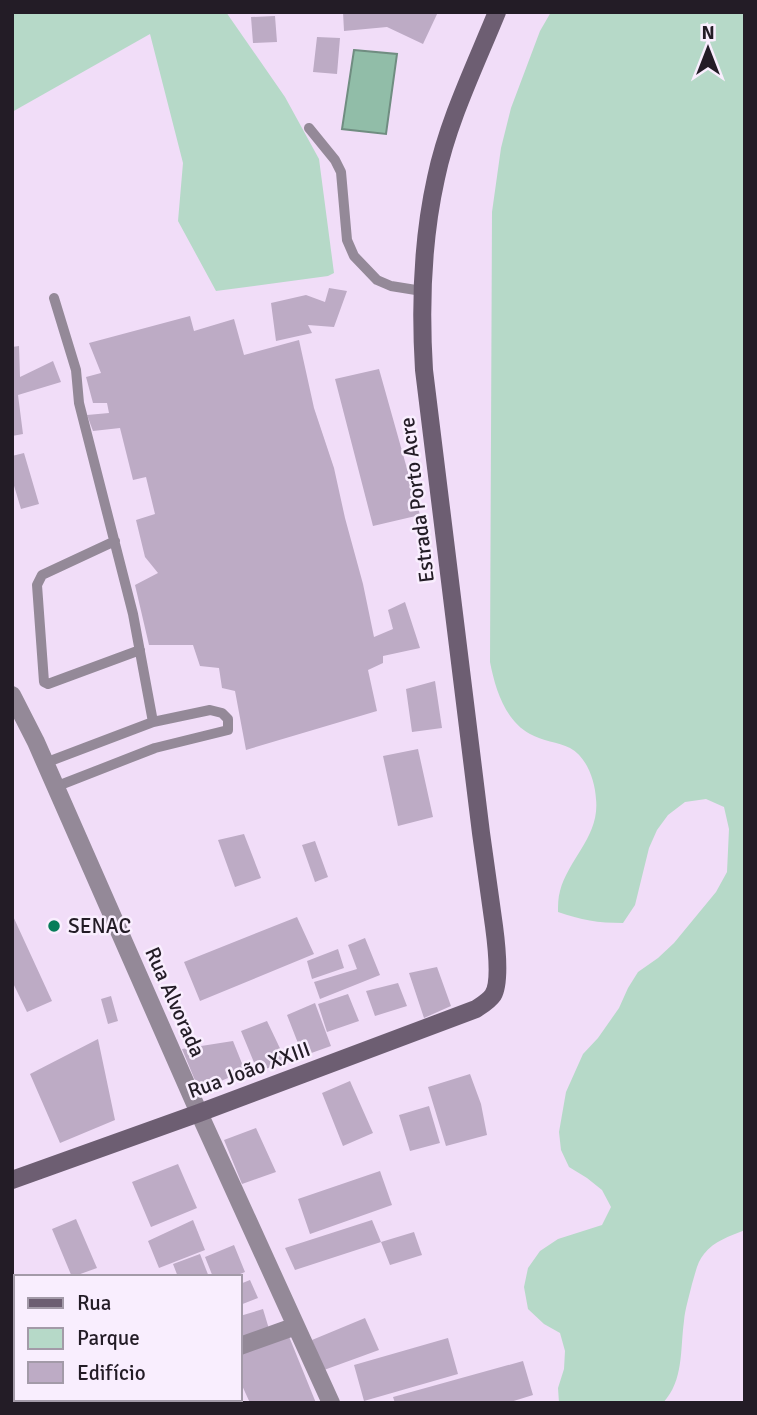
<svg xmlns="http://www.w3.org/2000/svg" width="757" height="1415" font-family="Signika,sans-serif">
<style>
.green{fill:#b6d9c8}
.water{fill:#91bda8;stroke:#708d81;stroke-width:2}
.building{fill:#bdabc5}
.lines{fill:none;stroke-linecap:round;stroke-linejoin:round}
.lane{stroke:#948998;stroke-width:10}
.street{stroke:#948998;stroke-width:18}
.secondary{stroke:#6d5e72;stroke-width:18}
.poi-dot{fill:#067c59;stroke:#f9eefe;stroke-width:2.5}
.labels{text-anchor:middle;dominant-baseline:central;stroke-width:5;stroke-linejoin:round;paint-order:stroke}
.street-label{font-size:21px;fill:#231c26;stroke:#f9eefe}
.poi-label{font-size:21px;fill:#231c26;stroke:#f9eefe;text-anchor:start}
</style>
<rect width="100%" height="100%" fill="#f1ddf8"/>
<!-- green -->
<path class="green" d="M12 12H226L285 97 319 159 334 273 328 276 216 291 178 221 183 163 150 34 12 112Z
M551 12H745V1230C730 1236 714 1241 704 1254 697 1262 695 1275 692 1284 689 1297 685 1309 684 1321 680 1350 684 1380 663 1403H559L558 1388 564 1369 565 1351 560 1333 544 1324 528 1309 524 1287 528 1268 540 1251 558 1239 602 1225 611 1207 602 1190 587 1178 569 1167 561 1150 559 1132 566 1092 583 1054 598 1038 619 1008 628 988 638 972 658 958 674 943 716 892 727 872 729 829 724 807 706 799 685 802 668 815 657 830 649 848 635 905 623 923C598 923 581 920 558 912 558 905 558 898 560 891 569 858 600 836 596 799 595 781 587 757 570 748 558 742 542 741 530 734 505 721 495 688 490 662L492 212 501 148 511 108 540 31Z"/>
<!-- water -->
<path class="water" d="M354 50 397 54 386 134 342 129Z"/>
<!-- building -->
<path class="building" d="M343 12H438L423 44 387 27 344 31Z
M275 16 277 42 253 43 251 17Z
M317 37 340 38 337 74 313 72Z
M329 288 347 291 334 327 308 325 312 333 276 341 271 303 306 295 325 302Z
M190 316 194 331 234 319 244 355 299 340 314 408 334 468 345 518 363 584 374 637 393 629 388 610 405 602 420 648 383 656V663L368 670 377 711 246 750 235 691 222 688 219 668 200 666 193 645H149L135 585 158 573 145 557 136 520 155 514 146 477 133 480 120 428 93 431 87 415 109 413 107 403H93L86 377 101 373 89 343Z
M19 346 20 377 53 361 61 382 18 395 23 434 12 436V347Z
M379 369 420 515 373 526 335 379Z
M24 453 39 504 21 509 12 479V456Z
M435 681 442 728 412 732 406 689Z
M418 749 433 817 398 826 383 756Z
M244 834 261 878 235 887 218 840Z
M315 841 328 877 315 882 302 845Z
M12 914 52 1001 27 1012 12 981Z
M297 917 314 954 200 1001 184 962Z
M365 938 380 975 320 999 314 982 357 969 348 945Z
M338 949 344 968 312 979 307 961Z
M437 967 451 1006 424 1018 409 973Z
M398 983 407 1006 375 1016 366 991Z
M348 994 359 1021 327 1032 318 1004Z
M111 996 118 1021 108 1024 101 999Z
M315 1003 331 1046 303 1056 287 1015Z
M267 1021 286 1061 258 1072 241 1031Z
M98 1039 115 1120 60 1143 30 1074Z
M233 1041 245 1071 199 1090 182 1049Z
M470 1074 481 1104 487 1135 446 1146 428 1087Z
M350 1081 373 1133 343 1146 322 1093Z
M429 1106 440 1143 410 1151 399 1115Z
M256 1128 276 1172 242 1184 224 1140Z
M178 1164 197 1208 151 1227 132 1182Z
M380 1171 392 1205 310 1234 298 1199Z
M76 1219 97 1268 72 1277 52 1229Z
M193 1220 205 1250 159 1268 148 1241Z
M372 1220 381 1242 295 1270 285 1248Z
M414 1232 422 1255 390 1265 381 1242Z
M234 1245 245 1272 233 1277H213L205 1257Z
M200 1254 209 1277H178L173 1264Z
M250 1280 258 1298 240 1305V1284Z
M263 1309 269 1329 240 1338V1316Z
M365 1318 379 1350 324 1370 312 1340Z
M16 1321V1363H15L12 1354V1322Z
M288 1334 316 1403H250L240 1381V1353Z
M448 1338 458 1374 364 1401 354 1365Z
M523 1361 533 1395 507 1403H395L393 1397Z
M12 1364 16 1373V1399H25L26 1403H12Z
M207 1399H236L238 1403H208Z"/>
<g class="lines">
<!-- lane -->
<path class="lane" d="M309 128 335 160 341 172 347 240 354 256 377 280 391 286 422 291
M54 298 76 370 79 403 133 614 153 722
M115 541 42 575 37 585 44 682 48 684 140 650
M45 763 153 722 210 710 222 713 228 719V730L155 748 55 787"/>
<!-- street -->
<path class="street" d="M12 695 36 742 199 1113 331 1403
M240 1346 296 1326
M85 1403 95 1399"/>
<!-- secondary -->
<path class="secondary" d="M12 1180 199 1113 476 1009C482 1005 489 1001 493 995 501 982 496 941 494 926L481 833 424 370C420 305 422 241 436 178 448 121 475 66 497 12"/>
</g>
<!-- markers -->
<circle class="poi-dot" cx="54" cy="926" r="7"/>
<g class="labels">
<!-- street labels -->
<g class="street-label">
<text transform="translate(417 500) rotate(-97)">Estrada Porto Acre</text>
<text transform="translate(175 1002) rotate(66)">Rua Alvorada</text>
<text transform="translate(249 1070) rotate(-20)">Rua João XXIII</text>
</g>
<!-- poi labels -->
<g class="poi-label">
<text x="68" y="926">SENAC</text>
</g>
</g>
<!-- border -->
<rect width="757" height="1415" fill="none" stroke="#231c26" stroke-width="28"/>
<!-- legend -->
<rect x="14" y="1275" width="228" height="126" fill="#f9eefe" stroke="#a39aa8" stroke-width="2"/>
<rect x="28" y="1298" width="35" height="10" fill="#6d5e72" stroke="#a39aa8" stroke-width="2"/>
<text x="77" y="1310" font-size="21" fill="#231c26">Rua</text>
<rect x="28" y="1328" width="35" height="21" fill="#b6d9c8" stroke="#a39aa8" stroke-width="2"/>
<text x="77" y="1345" font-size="21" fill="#231c26">Parque</text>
<rect x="28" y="1362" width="35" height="21" fill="#bdabc5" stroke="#a39aa8" stroke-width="2"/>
<text x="77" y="1380" font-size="21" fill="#231c26">Edifício</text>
<!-- north arrow -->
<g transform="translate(708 49)" stroke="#f9eefe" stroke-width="5" paint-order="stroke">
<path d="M0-5L12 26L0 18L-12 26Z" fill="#231c26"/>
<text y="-10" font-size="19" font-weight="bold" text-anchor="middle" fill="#231c26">N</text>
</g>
</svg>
